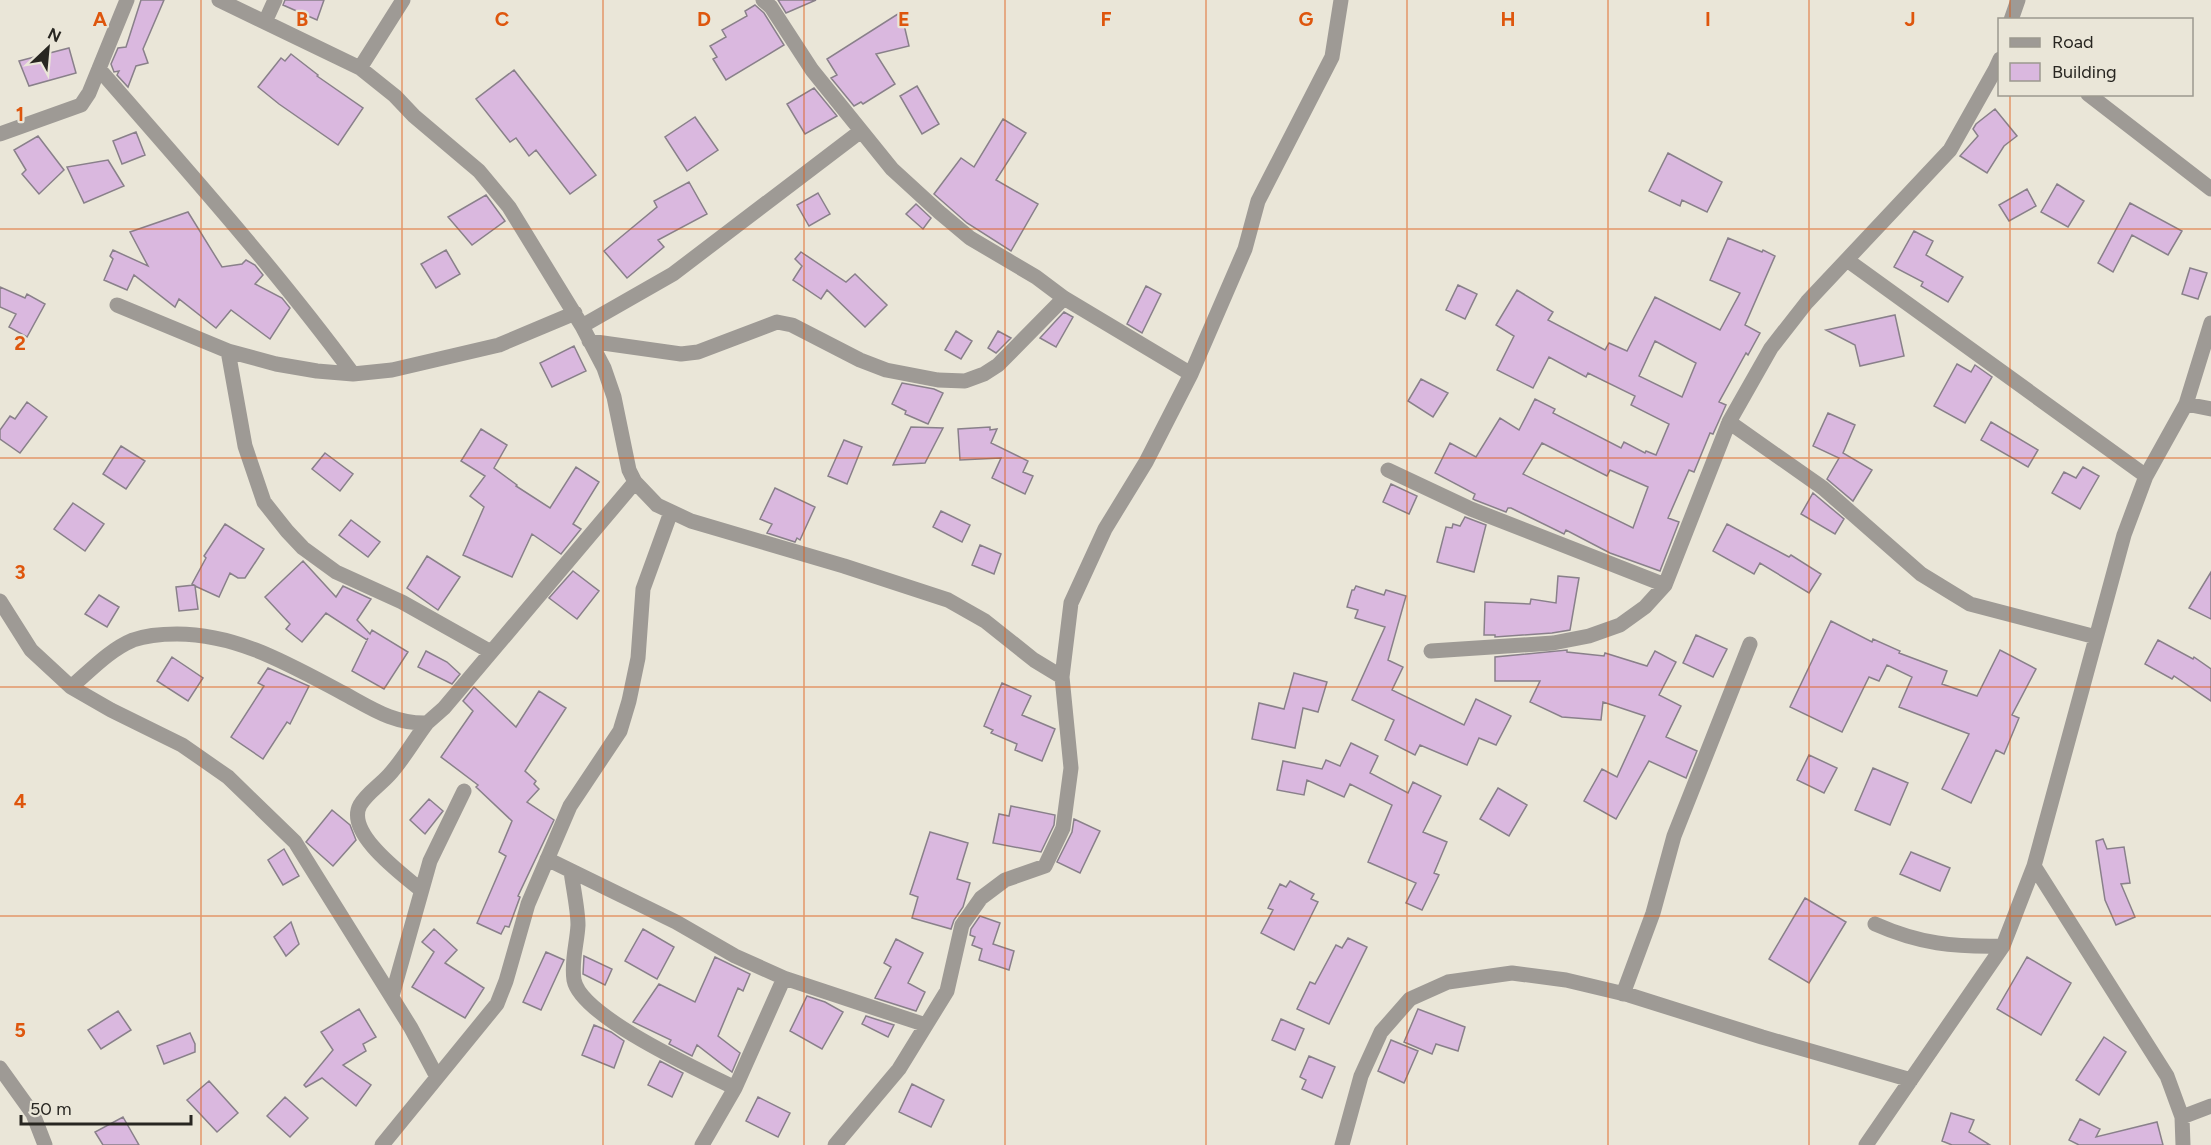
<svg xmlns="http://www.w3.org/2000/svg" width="2211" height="1145" font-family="Figtree,sans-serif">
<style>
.building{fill:#dab8df;stroke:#89808a;stroke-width:1.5;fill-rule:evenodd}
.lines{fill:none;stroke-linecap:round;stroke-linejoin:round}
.minor{stroke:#9e9a95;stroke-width:15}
.grid{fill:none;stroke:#de560d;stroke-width:1.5;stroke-opacity:0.55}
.grid-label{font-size:20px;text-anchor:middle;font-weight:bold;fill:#de560d;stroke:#eae6d8;stroke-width:4.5;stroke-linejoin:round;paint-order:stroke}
</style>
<rect width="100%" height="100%" fill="#eae6d8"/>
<!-- building -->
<path class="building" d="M141 0H164L143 49 148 63 136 66 128 87 117 75 119 71 114 72 111 64 118 48 126 47Z
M285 0H324L317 20 283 5Z
M778 0H816L786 13Z
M755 5 764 13 784 45 726 80 713 59 717 57 710 46 726 37 722 30 747 16 745 11Z
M901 12 909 46 876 54 895 84 863 104 861 102 854 106 831 78 837 75 827 59Z
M69 48 76 73 29 86 19 61Z
M291 54 318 75 317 76 363 108 338 145 279 104 258 87 281 58 285 61Z
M514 70 596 175 570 194 536 150 529 156 516 138 510 142 476 99Z
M917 86 939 124 922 134 900 96Z
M814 88 837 116 805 134 787 104Z
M1995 109 2017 136 2004 146 1987 173 1960 156 1978 136 1973 129 1976 124Z
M695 117 718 150 687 171 665 137Z
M1003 119 1026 133 996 180 1038 204 1011 251 967 223 934 194 961 158 974 167Z
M136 132 145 155 122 164 113 141Z
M38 136 64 170 39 194 22 174 26 170 14 150Z
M1668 153 1722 182 1707 212 1682 200 1680 206 1649 191Z
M108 160 124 186 84 203 67 167Z
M689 182 707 214 658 240 664 247 627 278 604 251 657 207 654 201Z
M2057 184 2084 201 2068 227 2041 212Z
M2027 189 2036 206 2009 221 1999 205Z
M818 193 830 214 809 226 797 205Z
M486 195 505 221 472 245 448 217Z
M2130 203 2182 231 2168 255 2132 235 2113 272 2098 263Z
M916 204 931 218 923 229 906 214Z
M188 212 222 267 242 264 246 260 255 265 263 275 255 284 282 298 290 308 270 339 231 310 216 328 179 299 175 307 134 275 127 290 104 280 113 259 110 256 113 250 148 266 130 232Z
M1914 231 1933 241 1926 255 1963 277 1948 302 1921 286 1923 282 1894 267Z
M1728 238 1762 252 1763 250 1775 256 1745 325 1760 333 1748 355 1746 353 1719 402 1726 405 1713 434 1710 433 1694 472 1689 470 1668 518 1679 522 1660 571 1610 553 1566 530 1564 534 1511 508H1508L1506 512 1475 500 1473 499 1475 494 1435 473 1450 443 1476 457 1500 418 1519 430 1535 399 1555 409 1553 413 1621 448 1624 442 1645 453 1646 451 1656 455 1669 424 1631 405 1635 396 1588 373 1586 377 1549 357 1533 388 1497 370 1514 336 1496 325 1517 290 1553 312 1548 320 1605 350 1609 343 1627 351 1655 297 1720 330 1740 293 1710 280ZM1655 341 1696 363 1682 397 1639 376ZM1542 443 1607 476 1610 470 1648 487 1633 528 1523 474Z
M446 250 460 274 436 288 421 264Z
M801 252 846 282 855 274 887 305 865 327 827 290 821 299 793 280 802 266 795 259Z
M2190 268 2207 273 2198 299 2182 294Z
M1458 285 1477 294 1465 319 1446 310Z
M1146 286 1161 294 1142 333 1127 324Z
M0 287 25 298 27 294 45 304 27 337 9 327 16 314 0 307Z
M1064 312 1073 317 1056 347 1040 338Z
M1895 315 1904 356 1860 366 1855 345 1826 330Z
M956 331 972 341 961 359 945 350Z
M998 331 1011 338 996 353 988 348Z
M574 346 586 371 552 387 540 363Z
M1957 364 1971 372 1975 365 1992 377 1965 423 1934 406Z
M1421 379 1448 393 1433 417 1408 401Z
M902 383 934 389 943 393 928 424 905 414 906 411 892 404Z
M27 402 47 417 20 453 0 439V430L10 416 15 419Z
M1828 413 1855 425 1843 453 1872 470 1853 501 1827 479 1839 458 1813 446Z
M1991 422 2038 450 2028 467 1981 440Z
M911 427 943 428 925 463 893 465Z
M990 427V430L997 429 991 443 1028 461 1023 472 1033 476 1025 494 992 478 1001 458 960 460 958 429Z
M481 429 507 445 494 468 517 485 516 486 550 508 576 467 599 482 573 524 581 529 561 554 532 534 512 577 463 555 484 507 470 496 485 476 461 461Z
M844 440 862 447 847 484 828 476Z
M121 446 145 461 126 489 103 474Z
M325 453 353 474 340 491 312 469Z
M2083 467 2099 476 2080 509 2052 493 2064 472 2076 478Z
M1391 484 1417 496 1409 514 1383 502Z
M775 488 815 507 800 540 797 538 795 542 767 533 772 524 760 519Z
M1813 493 1844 519 1835 534 1801 514Z
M73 503 104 524 85 551 54 529Z
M941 511 970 525 962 542 933 527Z
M1465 517 1486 525 1474 572 1437 562 1446 527 1452 528 1453 524 1460 526Z
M351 520 380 542 368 557 339 535Z
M225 524 264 549 245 578H238L230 573 219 597 195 586 198 609 179 611 176 587 194 585 192 584 206 558 204 556Z
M1727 524 1789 557 1791 555 1821 574 1809 593 1760 563 1754 574 1713 551Z
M980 545 1001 554 994 574 972 565Z
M427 556 460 577 438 610 407 588Z
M303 561 336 597 343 586 371 599 357 620 370 634 372 630 408 652 384 689 352 671 368 638 367 640 326 613 302 642 286 629 290 624 265 597Z
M573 571 599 591 577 619 549 598Z
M2211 572V619L2189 608Z
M1558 576 1579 578 1570 630 1552 633 1495 637V635H1484L1485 602 1530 604 1531 599 1556 603Z
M1356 586 1384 595 1386 590 1406 596 1388 660 1403 667 1392 690 1464 725 1476 699 1511 716 1496 745 1479 738 1467 765 1420 745 1415 755 1385 740 1394 720 1352 700 1385 627 1355 618 1358 610 1347 607 1352 590H1354Z
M99 595 119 607 107 627 85 614Z
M1831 621 1872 642 1873 639 1900 651 1899 653 1947 671 1942 684 1977 696 2000 650 2036 669 2012 715 2019 718 2004 754 1996 750 1971 803 1942 789 1969 734 1899 707 1912 677 1887 665 1879 681 1869 677 1842 732 1790 707Z
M1696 635 1727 649 1713 677 1683 663Z
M2158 640 2193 659 2194 657 2211 669V701L2174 676 2172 679 2145 664Z
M1567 650V652L1604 656 1605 653 1647 666 1655 651 1676 662 1659 695 1681 706 1666 737 1697 751 1686 778 1649 761 1616 819 1584 801 1602 769 1617 777 1645 716 1603 702 1601 720 1562 717 1530 702 1540 681H1495V657Z
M426 651 447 662 460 674 452 684 418 667Z
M172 657 203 678 188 701 157 681Z
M268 668 309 686 290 724 287 722 263 759 231 737 264 686 258 683Z
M1294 673 1327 682 1318 712 1303 708 1295 748 1252 739 1259 703 1284 709Z
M1002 683 1031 696 1022 715 1055 729 1042 761 1015 750 1017 744 991 733 993 730 984 726Z
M474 687 516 727 539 691 566 708 525 771 536 781 534 784 539 789 527 802 554 820 518 896 520 897 509 927 505 926 501 934 477 923 506 856 499 852 512 821 476 787 478 785 441 757 473 711 463 701Z
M1351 743 1378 756 1370 773 1408 793 1413 782 1441 796 1423 832 1447 842 1434 873 1439 875 1422 910 1406 903 1416 883 1368 862 1392 805 1350 784 1344 797 1307 780 1304 795 1277 790 1283 761 1322 769 1326 760 1340 766Z
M1809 755 1837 768 1824 793 1797 780Z
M1873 768 1908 783 1890 825 1855 810Z
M1498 788 1527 805 1509 836 1480 819Z
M429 799 443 811 425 834 410 820Z
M1011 806 1055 815 1054 825 1041 852 993 843 999 814 1009 816Z
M332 810 350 825 356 840 333 866 306 842Z
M1074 819 1100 831 1080 873 1057 862 1072 832Z
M930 832 968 843 957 879 970 883 963 907 954 920 951 929 912 918 918 897 910 894Z
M2103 839 2107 849 2124 847 2130 883 2121 884 2135 917 2116 925 2105 900 2096 841Z
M284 849 299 876 283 885 268 860Z
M1911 852 1950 868 1940 891 1900 874Z
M1290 881 1314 894 1311 899 1318 902 1294 950 1261 933 1273 910 1268 908 1280 884 1286 887Z
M1805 898 1846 922 1809 983 1769 959Z
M980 916 1000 923 993 944 1014 951 1009 970 979 960 982 949 972 945 975 937 970 935 971 929Z
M291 922 299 944 286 956 274 937Z
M434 929 457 950 445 963 484 988 465 1018 412 987 434 952 422 942Z
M643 929 674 947 657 979 625 961Z
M1348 938 1367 947 1329 1024 1297 1009 1310 982 1315 984 1336 945 1342 948Z
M896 939 923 953 908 983 925 992 916 1011 875 998 891 967 884 963Z
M546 952 564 960 541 1010 523 1002Z
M584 956 612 969 605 985 583 974Z
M715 957 750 974 743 991 738 988 718 1036 740 1053 732 1072 697 1045 692 1056 669 1044 671 1040 633 1022 659 984 695 1002Z
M2027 957 2071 983 2041 1035 1997 1009Z
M807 996 825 1002 843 1012 822 1049 790 1031Z
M359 1009 376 1037 363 1044 366 1051 343 1065 371 1085 356 1106 322 1078 306 1087 304 1085 333 1050 321 1032Z
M1418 1009 1465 1027 1458 1051 1436 1044 1432 1054 1404 1042Z
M118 1011 131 1030 101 1049 88 1030Z
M866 1016 894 1025 888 1037 862 1024Z
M1281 1019 1304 1029 1295 1050 1272 1040Z
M594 1025 611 1032 624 1041 614 1068 582 1055Z
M190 1033 195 1044V1052L164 1064 157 1046Z
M2104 1037 2126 1052 2099 1095 2076 1080Z
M1391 1040 1418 1051 1404 1083 1378 1071Z
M1309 1056 1335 1067 1322 1098 1302 1089 1306 1080 1300 1077Z
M660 1061 683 1073 672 1097 648 1085Z
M209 1081 238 1113 217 1132 187 1100Z
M912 1084 944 1100 931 1127 899 1112Z
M285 1097 308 1118 290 1137 267 1116Z
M758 1097 790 1113 778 1137 746 1121Z
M1951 1113 1974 1120 1969 1132 1990 1145H1952L1942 1141Z
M123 1117 139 1145H103L95 1132Z
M2080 1119 2100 1129 2096 1137 2157 1122 2163 1145H2079L2069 1140Z"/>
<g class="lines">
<!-- minor -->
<path class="minor" d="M219 0 360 68 395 96 414 116 479 171 509 207 582 326 604 368 614 397 629 470 635 482 657 505 691 521 844 566 948 600 985 621 1034 660 1062 677
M763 0 771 7 812 70 892 169 939 212 970 238 1036 277 1064 298 1191 374
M2011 20 2018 0
M265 22 275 0
M360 68 403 0
M99 69C186 169 274 267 353 374
M2088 94 2211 189
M0 134 81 105 89 93 127 0
M1847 260 2146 476
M117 305 228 351 276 364 317 371 353 374 392 370 499 345 575 313
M582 326 673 274 861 131
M589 341 681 354 698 352 777 322 792 325 860 360 886 370 938 380 965 381 984 374 998 365 1064 298
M228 351 245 446 264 502 287 531 303 548 336 572 402 602 491 652
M2186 404 2211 409
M1729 422 1823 488 1921 574 1970 604 2096 637
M1388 470 1471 509 1665 585
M0 601 31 650 71 687 111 710 182 745 228 777 295 842 411 1028 437 1077
M1431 651 1553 643 1589 636 1620 625 1645 607 1665 585 1729 422 1771 348 1807 302 1950 150 1995 70 2000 59
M71 687C90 671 109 650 133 640 147 635 162 634 177 634 238 634 290 665 343 693 371 708 393 724 427 723L444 708 635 482
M547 859 676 922 735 956 784 978 926 1025
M2034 866 2167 1076 2182 1117 2183 1145
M571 871C573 887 578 910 578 925 577 944 571 961 574 980 581 1017 701 1071 735 1088
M421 890C402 874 345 833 360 805 367 793 379 786 389 775 403 760 414 740 427 723
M1875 924C1920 944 1953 947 2003 946
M1623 994 1653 913 1674 836 1750 644
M392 996 430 861 464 791
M0 1068 33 1114 45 1145
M2182 1117 2211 1106
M382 1145 497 1004 506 981 528 904 570 806 620 731 629 701 638 658 643 589 671 512
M702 1145 735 1088 784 978
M835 1145 899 1069 947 991 962 925 981 898 1005 880 1045 866 1063 828 1071 768 1062 677 1071 603 1105 529 1146 462 1191 374 1245 249 1258 201 1332 57 1341 0
M1342 1145 1361 1076 1381 1032 1410 999 1448 982 1512 973 1566 980 1629 995 1762 1037 1911 1080
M1866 1145 2003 946 2034 866 2124 535 2146 476 2186 404 2211 323"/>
</g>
<!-- grid -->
<path class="grid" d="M201 0V1145M402 0V1145M603 0V1145M804 0V1145M1005 0V1145M1206 0V1145M1407 0V1145M1608 0V1145M1809 0V1145M2010 0V20M2010 94V1145M0 229H2211M0 458H2211M0 687H2211M0 916H2211"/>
<g class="grid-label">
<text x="100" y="26">A</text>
<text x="302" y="26">B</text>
<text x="502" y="26">C</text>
<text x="704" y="26">D</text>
<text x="904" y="26">E</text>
<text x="1106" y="26">F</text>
<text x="1306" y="26">G</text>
<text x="1508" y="26">H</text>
<text x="1708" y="26">I</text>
<text x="1910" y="26">J</text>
<text x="20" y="121">1</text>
<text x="20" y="350">2</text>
<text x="20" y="579">3</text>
<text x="20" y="808">4</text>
<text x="20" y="1037">5</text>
</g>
<!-- legend -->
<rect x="1998" y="18" width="195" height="78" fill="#eae6d8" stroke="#9c998f" stroke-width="1.5"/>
<rect x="2010" y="38" width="30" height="9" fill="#9e9a95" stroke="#9c998f" stroke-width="1.5"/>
<text x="2052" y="48" font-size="18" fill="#282621">Road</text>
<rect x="2010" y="63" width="30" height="18" fill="#dab8df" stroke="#9c998f" stroke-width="1.5"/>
<text x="2052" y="78" font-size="18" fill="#282621">Building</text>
<!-- north arrow -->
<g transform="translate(48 48) rotate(26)" stroke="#eae6d8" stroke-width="4.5" paint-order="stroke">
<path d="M0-4.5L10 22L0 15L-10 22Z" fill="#282621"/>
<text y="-9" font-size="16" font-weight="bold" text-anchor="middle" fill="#282621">N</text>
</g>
<!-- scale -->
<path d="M21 1115v9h170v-9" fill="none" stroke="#282621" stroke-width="3"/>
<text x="30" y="1115" font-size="18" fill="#282621" stroke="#eae6d8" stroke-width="4.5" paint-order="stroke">50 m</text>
</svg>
